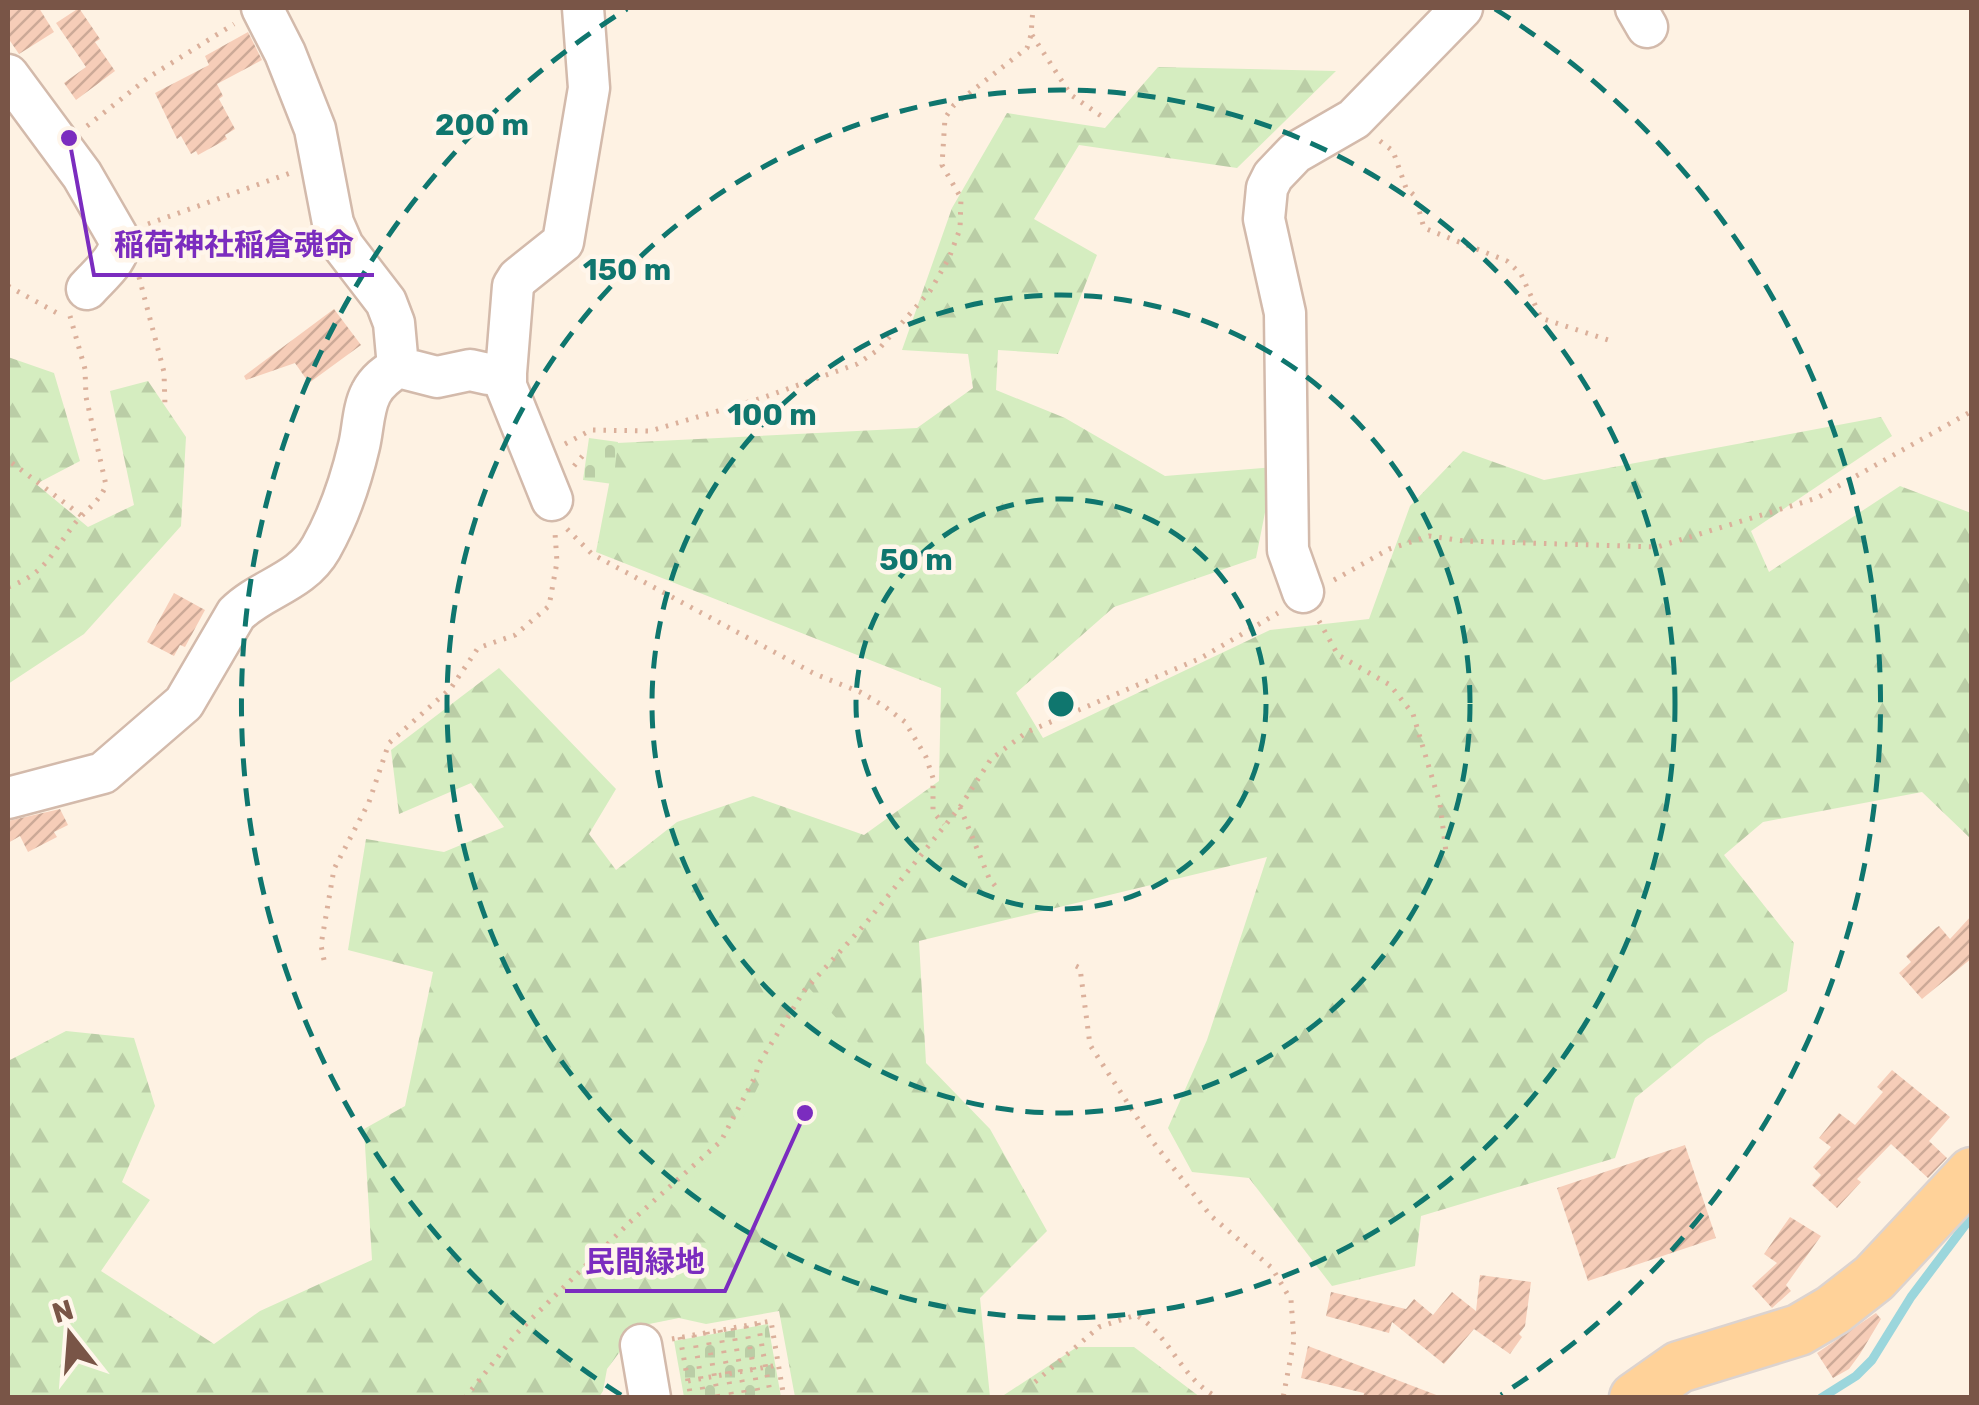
<svg xmlns="http://www.w3.org/2000/svg" width="1979" height="1405" font-family="Rubik,'Noto Sans JP',sans-serif">
<style>
.forest{fill:url(#forest-firs)}
.cemetery{fill:url(#cemetery-stones)}
.green{fill:#d5edc0}
.lines{fill:none;stroke-linecap:round;stroke-linejoin:round}
.stream{stroke:#9bd6dc;stroke-width:9}
.building{fill:url(#building-hatch)}
.minor-casing{stroke:#d3baab;stroke-width:45}
.major-casing{stroke:#dcd3cf;stroke-width:55}
.path{stroke:#dbb09b;stroke-width:5;stroke-dasharray:2.5 8;stroke-linecap:butt}
.minor{stroke:#fff;stroke-width:40}
.major{stroke:#ffd299;stroke-width:50}
.ring{fill:none;stroke:#0f766e;stroke-width:5;stroke-dasharray:18 12}
.centre{fill:#0f766e;stroke:#fff6eb;stroke-width:5}
.ring-label{font-size:30px;text-anchor:middle;font-weight:bold;fill:#0f766e;stroke:#fff6eb;stroke-width:9;stroke-linejoin:round;paint-order:stroke}
.leader{fill:none;stroke:#7b2cbf;stroke-width:4}
.callout-dot{fill:#7b2cbf;stroke:#fff6eb;stroke-width:4}
.callout-label{font-size:30px;text-anchor:middle;font-weight:bold;fill:#7b2cbf;stroke:#fff6eb;stroke-width:9;stroke-linejoin:round;paint-order:stroke}
</style>
<defs>
<pattern id="forest-firs" width="22" height="20" patternUnits="userSpaceOnUse" patternTransform="scale(2.5)"><rect width="22" height="20" fill="#d5edc0"/><path d="M5 1l3.5 6h-7zM16 11l3.5 6h-7z" fill="#bacda6"/></pattern>
<pattern id="cemetery-stones" width="16" height="16" patternUnits="userSpaceOnUse" patternTransform="scale(2.5)"><rect width="16" height="16" fill="#d5edc0"/><path d="M2 7V4a2 2 0 0 1 4 0v3zM10 15v-3a2 2 0 0 1 4 0v3z" fill="#bacda6"/></pattern>
<pattern id="building-hatch" width="6" height="6" patternUnits="userSpaceOnUse" patternTransform="scale(2.5)"><rect width="6" height="6" fill="#f6cdb8"/><path d="M-1 1l2-2M0 6l6-6M5 7l2-2" fill="none" stroke="#cca997"/></pattern>
</defs>
<rect width="100%" height="100%" fill="#fef2e3"/>
<!-- forest -->
<path class="forest" d="M1158 67 1336 71 1237 168 1079 145 1034 219 1097 255 1058 354 998 350 996 390 1065 418 1165 476 1274 467 1256 558 1114 607 1016 693 1043 738 1270 630 1369 619 1410 506 1463 451 1544 480 1881 417 1892 436 1751 531 1769 572 1900 486 1971 513V839L1922 792 1763 822 1724 855 1794 943 1787 991 1707 1039 1635 1098 1615 1158 1421 1216 1415 1266 1332 1286 1249 1178 1192 1172 1168 1128 1207 1040 1267 857 919 941 926 1063 990 1129 1047 1231 980 1298 990 1397H795L779 1311 706 1324 679 1318 639 1326 607 1369 603 1391 599 1397 8 1398V1061L66 1031 134 1038 155 1106 122 1182 150 1200 101 1271 214 1344 260 1311 372 1260 364 1129 405 1106 433 972 348 950 366 839 444 852 504 827 471 783 399 814 391 750 499 668 616 789 589 834 616 870 677 822 753 796 864 835 939 781 941 688 596 552 617 443 917 428 973 388 968 354 902 350 952 208 1007 113 1105 128Z
M8 357 54 373 80 461 36 484 88 527 134 505 110 391 148 381 186 437 181 526 84 634 8 684Z
M1077 1347H1134L1200 1397H1001Z"/>
<!-- cemetery -->
<path class="cemetery" d="M589 438 618 442 613 484 583 480Z
M768 1324 781 1397H684L674 1341Z"/>
<!-- green -->
<path class="green" d="M809 988 895 1083 716 1254 669 1201 731 1142 767 1068 761 1064Z"/>
<g class="lines">
<!-- stream -->
<path class="stream" d="M1821 1398 1856 1376 1872 1360 1911 1297 1972 1216"/>
</g>
<!-- building -->
<path class="building" d="M8 8H39L54 32 19 54 8 38Z
M79 8 100 39 95 42 115 71 76 100 64 83 86 67 56 23Z
M248 32 262 60 217 84 223 96 219 99 235 129 225 135 227 139 198 155 196 151 191 154 181 136 177 139 155 93 209 65 205 56Z
M334 309 361 345 309 383 295 363 246 380 244 376Z
M174 593 205 610 185 647 180 645 174 656 147 642Z
M60 809 68 825 54 832 57 837 28 852 20 836 8 843V821Z
M1972 915V958L1922 999 1899 973 1911 962 1906 956 1936 928 1939 926 1950 939Z
M1892 1070 1950 1117 1929 1141 1947 1158 1928 1178 1891 1144 1857 1179 1861 1182 1837 1208 1812 1185 1821 1175 1813 1167 1831 1147 1819 1138 1839 1113 1855 1125 1883 1092 1877 1087Z
M1685 1145 1716 1238 1588 1281 1557 1188Z
M1790 1217 1821 1236 1786 1285 1791 1291 1772 1308 1752 1286 1777 1263 1764 1254Z
M1480 1275 1531 1282 1525 1326 1519 1334 1522 1337 1510 1354 1474 1329 1444 1364 1392 1322 1389 1333 1326 1316 1331 1292 1406 1309 1414 1299 1433 1315 1452 1292 1476 1311Z
M1876 1313 1881 1319 1860 1354 1849 1369 1833 1378 1817 1353Z
M1308 1346 1439 1396 1438 1398H1363L1364 1393 1301 1378Z"/>
<g class="lines">
<!-- minor casing -->
<g class="minor-casing">
<path id="minor" d="M262 8 285 53 315 129 333 223 343 246 386 302 394 323 398 367
M1636 8 1647 27
M8 75 82 175 119 239C122 258 99 275 87 289
M506 373V386L552 500
M1303 592 1288 550 1285 313 1264 219 1267 188 1273 176 1295 153 1354 119 1462 8
M8 798 103 773 184 703 236 614C262 588 301 583 321 548 338 518 351 480 359 446 363 430 363 408 371 393 377 381 387 374 398 367L437 377 470 370 488 374 506 373 513 286 518 278 563 242 589 88 583 8
M641 1345 650 1398"/>
</g>
<!-- major casing -->
<g class="major-casing">
<path id="major" d="M1635 1398 1679 1367 1799 1330 1833 1310 1874 1278 1972 1173"/>
</g>
<!-- path -->
<path class="path" d="M1032 35 1071 95 1104 118
M87 126 149 77 234 24
M1380 141 1393 151 1406 188 1415 196 1424 228 1507 261 1521 274 1541 318 1611 341
M148 224 293 172
M139 277 164 372 165 406
M8 286 57 313 63 312
M565 444 591 430 650 431 762 398 857 364 878 350 930 291 949 258 960 229 961 198 942 165 945 118 954 105 1027 48 1031 35 1033 8
M12 463 82 516
M574 466 585 453
M567 529 592 554 815 674 860 692 884 706 905 722 926 757 933 778V812L944 824
M1334 580 1389 549 1429 536 1464 541 1657 547 1817 498 1972 411
M8 587C47 573 52 552 76 522 87 509 100 501 106 485L86 397 85 369 70 316
M1319 621 1338 655 1390 685 1413 714 1440 804 1446 852
M960 807 989 878 996 887
M324 960 321 945 334 869 369 802 389 743 451 688 478 648 515 635 549 606 557 562 555 533
M1076 966 1080 968 1090 1045 1153 1142 1211 1216 1272 1268 1291 1300 1294 1340 1283 1398
M758 1323 771 1398
M746 1326 759 1398
M733 1328 745 1398
M720 1330 732 1398
M707 1332 718 1398
M694 1335 704 1398
M680 1337 691 1398
M672 1339 771 1321 784 1398
M688 1381 778 1365
M1035 1382 1099 1327 1136 1315C1171 1336 1181 1380 1219 1398
M465 1398 517 1333 629 1223 721 1141 756 1075 758 1065 804 991 866 923 960 807 991 759 1027 732 1201 658 1278 613"/>
<!-- minor -->
<use href="#minor" class="minor"/>
<!-- major -->
<use href="#major" class="major"/>
</g>
<!-- distance rings -->
<g class="ring">
<circle cx="1061" cy="704" r="205"/>
<circle cx="1061" cy="704" r="409"/>
<circle cx="1061" cy="704" r="614"/>
<path d="M621 1395A819 819 0 0 1 627 9M1495 9A819 819 0 0 1 1501 1395"/>
</g>
<circle cx="1061" cy="704" r="15" class="centre"/>
<g class="ring-label">
<text x="482" y="135">200 m</text>
<text x="627" y="280">150 m</text>
<text x="772" y="425">100 m</text>
<text x="916" y="570">50 m</text>
</g>
<!-- callouts -->
<path class="leader" d="M69 138L94 275H374M805 1113L725 1291H565"/>
<g class="callout-dot">
<circle cx="69" cy="138" r="10"/>
<circle cx="805" cy="1113" r="10"/>
</g>
<g class="callout-label">
<text x="234" y="255">稲荷神社稲倉魂命</text>
<text x="645" y="1272">民間緑地</text>
</g>
<!-- border -->
<rect width="1979" height="1405" fill="none" stroke="#795547" stroke-width="20"/>
<!-- north arrow -->
<g transform="translate(70 1335) rotate(343)" stroke="#fff6eb" stroke-width="8" paint-order="stroke">
<path d="M0-8L18 38L0 25L-18 38Z" fill="#795547"/>
<text y="-15" font-size="28" font-weight="bold" text-anchor="middle" fill="#795547">N</text>
</g>
</svg>
